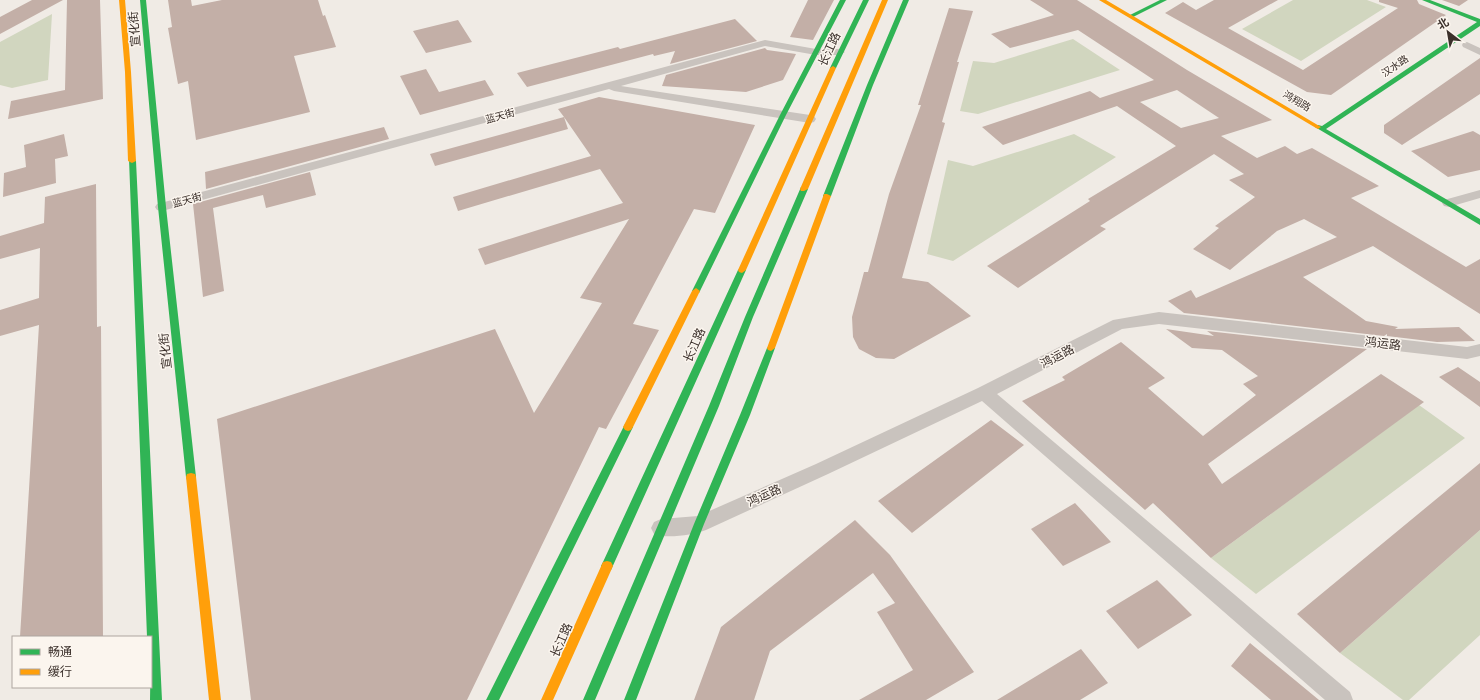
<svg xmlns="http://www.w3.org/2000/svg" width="1480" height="700" font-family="Ubuntu,'Noto Sans SC',sans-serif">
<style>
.green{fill:#d1d6bf}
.building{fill:#c3afa7;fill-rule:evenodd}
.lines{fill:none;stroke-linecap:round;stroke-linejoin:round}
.street{fill:#c9c3be;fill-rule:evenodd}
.fast{fill:#30b455;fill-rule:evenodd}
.slow{fill:#ff9f0a;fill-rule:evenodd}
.labels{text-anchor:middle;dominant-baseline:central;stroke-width:3;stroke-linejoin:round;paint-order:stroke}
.far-street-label{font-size:10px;fill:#3b302b;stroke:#fbf5ee}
.street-label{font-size:12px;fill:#3b302b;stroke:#fbf5ee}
</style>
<rect width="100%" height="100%" fill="#f0ebe5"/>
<!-- green -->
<path class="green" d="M1293 0H1367L1386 7 1301 61 1242 29Z
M52 14 48 80 12 88 0 85V42Z
M1073 39 1120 70 978 114 960 111 973 61 994 63Z
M1074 134 1116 157 953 261 927 254 948 160 973 166Z
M1419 405 1465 438 1256 594 1211 558Z
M1480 530V635L1409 700H1403L1340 653Z"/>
<!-- building -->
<path class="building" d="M32 0H63L0 34V17Z
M67 0H100L103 99 8 119 11 101 65 90Z
M168 0H191L192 6 222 0H318L323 16 325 15 336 47 294 56 310 112 196 140 188 81 178 84 168 28 172 27Z
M808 0H834L813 40 790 37Z
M1030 0H1077L1187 70 1272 120 1221 136 1257 158 1285 146 1297 154 1312 148 1379 186 1351 198 1466 267 1480 259V314L1373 246 1303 277 1366 321 1398 327 1395 329 1459 327 1475 341 1437 342 1387 336V334L1384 336 1184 313 1168 301 1191 290 1196 298 1337 237 1304 219 1277 231 1230 270 1193 249 1219 228 1215 226 1255 197 1229 180 1244 174 1214 154 1100 226 1106 229 1018 288 987 266 1090 201 1088 199 1176 146 1117 106 1003 145 982 127 1090 91 1100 98 1154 80 1078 30 1010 48 991 34 1054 15ZM1177 90 1219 118 1181 128 1140 102Z
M1214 0H1278L1228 28 1303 70 1398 8 1379 2V0H1417L1419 4 1446 15 1331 95 1307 92 1165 13 1183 2 1196 10Z
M1442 0H1468L1459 6Z
M949 8 973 11 957 62H959L942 122 945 123 902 278 928 282 971 316 894 359 876 358 859 349 853 337 852 317 864 272H868L889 194 921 105H918Z
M735 19 757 41 670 64 675 51 654 56 653 54 527 87 517 73 618 47 620 49Z
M458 20 472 42 426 53 413 31Z
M765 48 767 50 796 54 783 80 746 92 662 86 666 75Z
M1480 58V94L1402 145 1384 133V125Z
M426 69 439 92 485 80 494 95 420 115 400 76Z
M599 97 755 125 715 213 694 209 633 324 659 330 606 429 599 427 467 700H251L217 419 495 329 534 413 602 303 580 298 629 219 485 265 478 249 623 203 600 169 458 211 453 197 591 156 564 117 568 129 435 166 430 154 564 117 558 109Z
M384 127 389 139 206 189 205 172Z
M1473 131 1480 135V170L1448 177 1411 151Z
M64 134 68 156 55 159 56 183 3 197 4 173 26 167 24 145Z
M310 172 316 195 266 208 263 195 213 208 224 291 203 297 193 204Z
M96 184 97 327 101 326 103 637H20L39 325 0 336V310L39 298 40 248 0 259V236L44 223 45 197Z
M1166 329 1214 336 1207 331 1367 349 1208 464 1222 484 1381 374 1424 402 1211 558 1153 503 1145 510 1022 401 1065 380 1062 377 1121 342 1165 378 1148 388 1203 436 1256 395 1243 384 1258 376 1222 350 1192 348Z
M1458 367 1480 382V407L1439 377Z
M991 420 1024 445 912 533 878 501Z
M1480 463V530L1340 653 1297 614Z
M1075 503 1111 542 1063 566 1031 529Z
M855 520 890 555 974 672 926 700H859L913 670 877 612 895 603 873 573 770 651 754 700H694L721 627Z
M1157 580 1192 615 1138 649 1106 611Z
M1250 643 1319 700H1271L1231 666Z
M1081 649 1108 683 1080 700H997Z"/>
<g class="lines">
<!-- street -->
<path class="street" d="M765 40 816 49H840L845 52 840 55H816L765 46 621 86 810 115 814 116 816 119 814 122 810 123 614 91 609 89 162 211 157 210 155 207 157 204Z
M1467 42 1480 48V55L1463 47 1462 45 1463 43Z
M1480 190V198L1449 207 1444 206 1442 203 1444 200Z
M1159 312 1467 347 1480 344V356L1467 359 1159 324 1122 329 997 394 1350 692 1353 700H1325L982 401 828 474 706 530C693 535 666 539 654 534L651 528 654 522 661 519 698 516 816 464 978 388 1113 320Z"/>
<!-- fast -->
<path class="fast" d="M140 0H146L166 207 196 477 195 480 191 481 187 480 186 477 158 207Z
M840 0H846L786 115 700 291 699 293H693L692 291 780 115Z
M863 0H869L836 68 831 69 830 68Z
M903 0H909L873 85 831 196 827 198H824L823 196 867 85Z
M1160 0H1167L1133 17 1128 16Z
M1422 0H1430L1480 19V26L1326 129 1480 219V225L1315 127 1318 125 1322 126 1477 22Z
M129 159H135L136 161 162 700H150L151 637H147Z
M801 187H804L808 189 753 317 719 406 595 700H583L709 406 745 317Z
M742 267 746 270 611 570 607 571 603 570 601 566 603 562 738 270Z
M771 345 775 348 750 415 704 524 636 700H624L694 524 740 415 767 348Z
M628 423 631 424 633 427 499 700H486L625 424Z"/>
<!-- slow -->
<path class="slow" d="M119 0H125L131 72 136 161 132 163 128 161 125 72Z
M882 0H888L808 189 804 191H801L800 189Z
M1099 0H1106L1321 127 1318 129 1316 128Z
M833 66 836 68 746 270 742 273 739 272 738 270 830 68Z
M824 194H827L831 196 775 348 771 351 768 350 767 348Z
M696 288 700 291 633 427 631 430 628 431 625 430 623 427 692 291Z
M191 473 195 474 196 477 221 700H209L186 477 187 474Z
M607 561 611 562 613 566 553 700H541L603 562Z"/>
</g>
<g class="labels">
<!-- far-street labels -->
<g class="far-street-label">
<text transform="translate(1395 66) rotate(-34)">汉水路</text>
<text transform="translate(1297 101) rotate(31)">鸿翔路</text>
<text transform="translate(500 116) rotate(-15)">蓝天街</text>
<text transform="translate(187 200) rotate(-15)">蓝天街</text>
</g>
<!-- street labels -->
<g class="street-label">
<text transform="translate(134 29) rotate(-95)">宣化街</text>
<text transform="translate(829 49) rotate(-65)">长江路</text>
<text transform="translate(1383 343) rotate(7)">鸿运路</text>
<text transform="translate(694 345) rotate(-66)">长江路</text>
<text transform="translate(165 351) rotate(-96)">宣化街</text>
<text transform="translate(1057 356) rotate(-27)">鸿运路</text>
<text transform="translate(764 495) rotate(-24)">鸿运路</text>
<text transform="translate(561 640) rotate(-66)">长江路</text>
</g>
</g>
<!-- legend -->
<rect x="12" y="636" width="140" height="52" fill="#fbf5ee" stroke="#aea6a0"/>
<rect x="20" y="649" width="20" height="6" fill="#30b455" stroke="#aea6a0"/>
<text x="48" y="656" font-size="12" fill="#3b302b">畅通</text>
<rect x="20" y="669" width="20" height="6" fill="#ff9f0a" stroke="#aea6a0"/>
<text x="48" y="676" font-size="12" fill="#3b302b">缓行</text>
<!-- north arrow -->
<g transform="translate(1448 32) rotate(329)" stroke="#fbf5ee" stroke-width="3" paint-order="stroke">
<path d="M0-3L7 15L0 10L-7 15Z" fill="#3b302b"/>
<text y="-6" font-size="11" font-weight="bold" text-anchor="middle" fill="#3b302b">北</text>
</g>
</svg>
